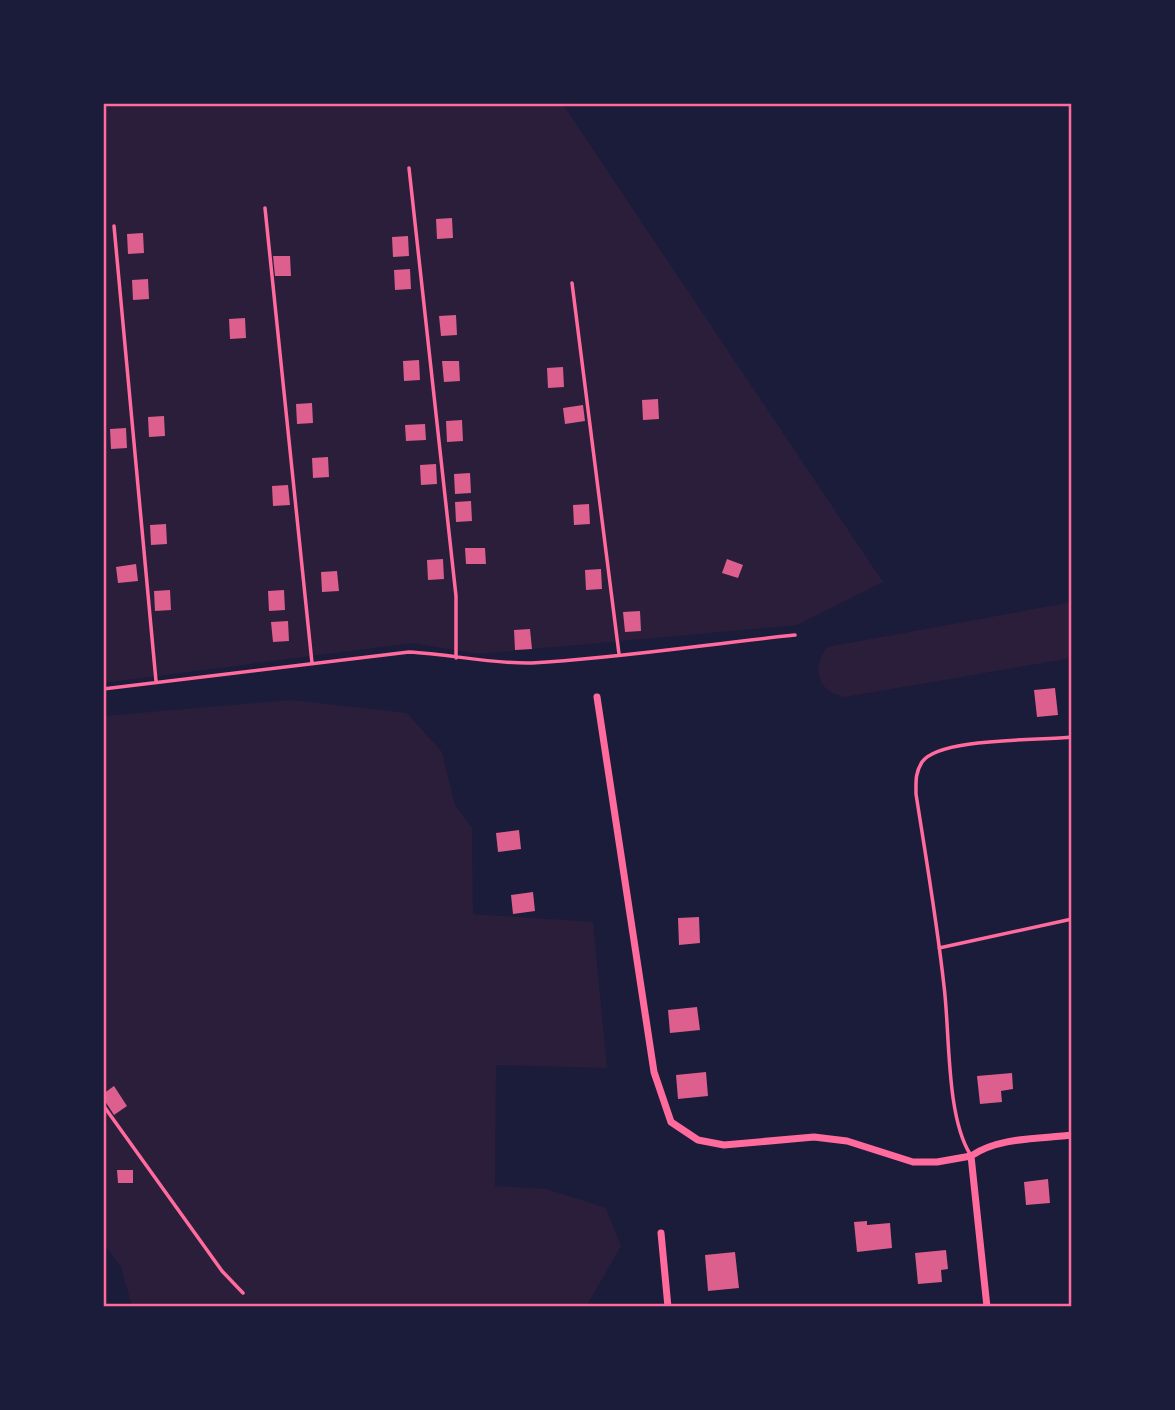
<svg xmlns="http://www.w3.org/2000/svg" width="1175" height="1410" font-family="'Nunito Sans',sans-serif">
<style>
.green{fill:#2a1e3b}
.building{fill:#dd5f8e}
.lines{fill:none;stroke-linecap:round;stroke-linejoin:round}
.service{stroke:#ff6b9d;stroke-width:3.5}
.minor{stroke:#ff6b9d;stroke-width:7}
.neatline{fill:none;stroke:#ff6b9d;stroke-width:2.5}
</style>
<rect width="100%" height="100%" fill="#1b1b3a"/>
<!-- green -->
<path class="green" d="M103 103H562L883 582 797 625 478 654 412 643 103 683Z
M1072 602V658L845 697C817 691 811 670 827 647Z
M292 700 407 713 442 752 455 805 472 828 473 914 593 922 607 1068 496 1065 495 1186 547 1189 606 1208 621 1246 586 1307H132L121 1267 103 1243V716Z"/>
<!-- building -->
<path class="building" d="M452 218 453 238 437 239 436 219Z
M143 233 144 253 128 254 127 234Z
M408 236 409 256 393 257 392 237Z
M273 256H290L291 276H275Z
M410 269 411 289 395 290 394 270Z
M148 279 149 299 133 300 132 280Z
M456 315 457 335 441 336 439 316Z
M245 318 246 338 230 339 229 319Z
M419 360 420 380 404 381 403 361Z
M442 361H459L460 381 444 382Z
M563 367 564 387 548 388 547 368Z
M658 399 659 419 643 420 642 400Z
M312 403 313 423 297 424 296 404Z
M583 405 585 421 565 424 563 408Z
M164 416 165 436 149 437 148 417Z
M462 420 463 441 447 442 446 421Z
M425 424 426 440 406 441 405 425Z
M126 428 127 448 111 449 110 429Z
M328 457 329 477 313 478 312 458Z
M436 464 437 484 421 485 420 465Z
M470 473 471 493 455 494 454 474Z
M288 485 290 505 273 506 272 486Z
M471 501 472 521 456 522 455 502Z
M589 504 590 524 574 525 573 505Z
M166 524 167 544 151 545 150 525Z
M465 548H485L486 564H466Z
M443 559 444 579 428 580 427 560Z
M727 559 743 565 738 578 722 573Z
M136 564 138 581 118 583 116 567Z
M601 569 602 589 586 590 585 570Z
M337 571 339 591 322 592 321 572Z
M170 590 171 610 155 611 154 591Z
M284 590 285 610 269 611 268 591Z
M640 611 641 631 625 632 623 612Z
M288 621 289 641 273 642 271 622Z
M530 629 532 649 515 650 514 630Z
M1055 688 1058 715 1037 717 1034 690Z
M519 830 521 849 498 852 496 833Z
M533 892 535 911 513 914 511 895Z
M699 917 700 943 679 945 678 918Z
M697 1007 700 1030 670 1033 668 1010Z
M706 1072 708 1096 678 1099 676 1075Z
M1012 1073 1013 1089 1001 1091 1002 1102 980 1104 977 1076Z
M114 1086 127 1106 114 1115 103 1098V1094Z
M117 1170H133V1183H118Z
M1048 1179 1050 1203 1026 1205 1024 1182Z
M867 1221V1225L890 1223 892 1248 857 1252 854 1222Z
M946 1250 948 1269 941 1270 942 1282 918 1284 915 1253Z
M735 1252 739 1288 708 1291 705 1255Z"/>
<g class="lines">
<!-- service -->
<path class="service" d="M409 168 456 596V658
M265 208 312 663
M114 226 156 681
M572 283 619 654
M103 689 409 652C450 654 491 664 532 663 620 658 708 644 795 635
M939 948 1072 919
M103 1105 222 1271 243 1293
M970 1154C946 1115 950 1033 944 986 937 922 926 858 916 794 916 782 915 773 922 762 939 737 1040 741 1072 737"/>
<!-- minor -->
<path class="minor" d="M597 697 654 1072 671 1122 698 1140 724 1145 814 1137 847 1141 913 1162H937L971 1156
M661 1233 668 1307
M987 1307 971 1156C998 1137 1039 1139 1072 1135"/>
</g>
<!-- border -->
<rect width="1175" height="1410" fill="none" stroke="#1b1b3a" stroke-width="210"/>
<rect x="105" y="105" width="965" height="1200" class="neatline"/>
</svg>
